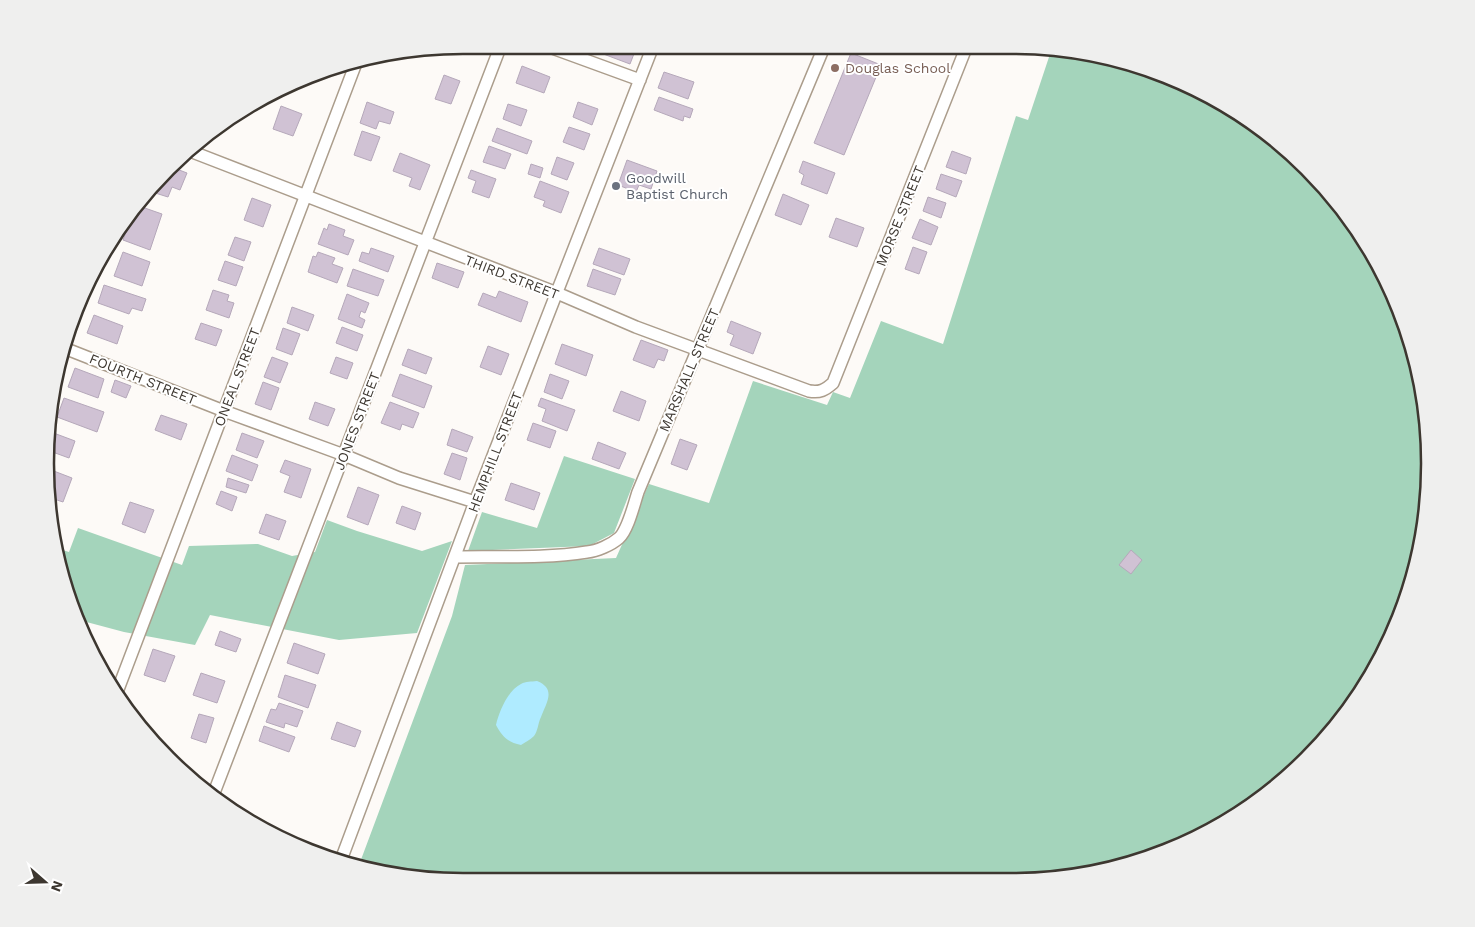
<svg xmlns="http://www.w3.org/2000/svg" width="1475" height="927" font-family="'Work Sans',sans-serif">
<style>
.green{fill:#a4d4bb}
.water{fill:#afebff}
.building{fill:#d0c2d4;stroke:#b5a8ba}
.lines{fill:none;stroke-linecap:round;stroke-linejoin:round}
.street-casing{stroke:#ab9d8c;stroke-width:14}
.street{stroke:#fff;stroke-width:11}
.education-dot{fill:#8d6e63;stroke:#fff;stroke-width:2}
.worship-dot{fill:#6b7280;stroke:#fff;stroke-width:2}
.labels{text-anchor:middle;dominant-baseline:central;stroke-width:4;stroke-linejoin:round;paint-order:stroke}
.education-label{font-size:14px;fill:#785e54;stroke:#fff;text-anchor:start}
.worship-label{font-size:14px;fill:#5b616d;stroke:#fff;text-anchor:start}
.street-label{font-size:14px;fill:#3d3730;stroke:#fff}
.rim{fill:none;stroke:#3d3730;stroke-width:2.5}
</style>
<rect width="100%" height="100%" fill="#fdfaf7"/>
<!-- green -->
<path class="green" d="M1052 48 1066 49 1171 77 1266 131 1326 187 1374 254 1408 329 1426 409 1429 491 1416 572 1387 648 1344 718 1288 778 1220 826 1120 868 1039 881 409 878 359 865 452 616 465 565 616 558 649 484 709 503 753 381 827 405 833 392 850 398 881 321 943 344 1016 116 1028 120Z
M564 456 635 479 614 533 589 546 468 551 482 512 537 528Z
M327 520 357 531 422 551 452 541 417 633 339 640 210 615 195 645 124 632 79 620 67 598 59 549 69 552 78 528 182 565 189 546 258 544 292 556 315 552Z"/>
<!-- water -->
<path class="water" d="M537 681C557 689 546 703 541 717 538 723 538 731 534 736 530 740 525 742 521 745 507 742 502 736 496 725 499 712 508 690 521 684 526 681 531 682 537 681Z"/>
<!-- building -->
<path class="building" d="M591 46H637L630 64 590 49Z
M851 53 881 65 844 155 814 143Z
M522 66 550 77 544 93 516 83Z
M664 72 694 82 688 99 658 88Z
M444 75 460 81 451 104 435 99Z
M659 97 693 109 690 118 684 116 683 121 654 110Z
M367 102 394 112 390 124 379 121 376 129 360 123Z
M578 102 598 109 592 125 573 117Z
M508 104 527 110 521 126 503 119Z
M281 106 302 114 293 136 273 129Z
M569 127 590 134 584 150 563 142Z
M497 128 532 141 527 154 492 141Z
M211 130 207 142 201 140 209 131Z
M362 131 380 137 371 161 354 155Z
M489 146 511 154 505 169 483 162Z
M952 151 971 158 966 174 946 167Z
M400 153 430 165 420 190 409 186 412 178 393 171Z
M557 157 574 163 567 180 551 174Z
M627 160 657 171 651 189 639 185 636 192 618 185Z
M803 161 835 173 827 194 801 184 804 175 799 172Z
M531 164 543 168 540 178 528 174Z
M174 168 187 173 180 190 172 187 168 197 152 192Z
M471 170 496 179 489 198 472 192 476 181 468 178Z
M941 174 962 181 956 197 936 189Z
M540 181 569 192 561 213 543 206 545 201 534 197Z
M783 194 809 205 801 225 775 215Z
M928 197 946 203 941 218 923 211Z
M252 198 271 205 263 227 244 220Z
M139 206 162 214 150 250 123 240 134 211Z
M836 218 864 228 857 247 829 237Z
M920 219 938 227 931 245 912 238Z
M329 224 345 230 343 236 354 240 348 255 318 244 324 228 327 230Z
M235 237 251 242 244 261 228 255Z
M913 247 927 252 919 274 905 269Z
M371 248 394 256 388 272 359 261 362 252 369 254Z
M599 248 630 259 624 275 593 264Z
M123 252 150 262 142 286 114 276Z
M318 252 335 258 332 264 343 268 337 283 308 272 313 256 316 257Z
M225 261 243 267 236 286 218 280Z
M437 263 464 272 458 288 432 278Z
M353 269 384 280 378 296 347 286Z
M593 269 621 279 615 295 587 286Z
M104 285 146 299 142 311 132 308 129 314 98 303Z
M213 290 229 295 227 301 234 303 229 318 206 310Z
M499 291 528 302 521 322 478 305 483 293 496 298Z
M347 294 369 303 365 313 361 311 359 317 365 320 362 328 338 319Z
M292 307 314 315 308 331 287 323Z
M94 315 123 326 117 344 87 333Z
M731 321 761 333 753 354 730 345 734 335 727 332Z
M201 323 222 330 216 346 195 339Z
M342 327 363 335 357 351 336 343Z
M283 328 300 334 292 355 276 349Z
M641 340 668 350 664 361 658 359 654 368 633 360Z
M562 344 593 355 586 376 555 364Z
M488 346 509 354 501 375 480 367Z
M408 349 432 358 426 374 402 365Z
M272 357 288 363 280 383 264 377Z
M336 357 353 363 347 379 330 373Z
M75 368 104 379 98 398 68 387Z
M400 374 432 386 424 408 392 396Z
M550 374 569 381 562 399 544 392Z
M115 380 131 386 126 398 111 392Z
M263 382 279 388 271 410 255 404Z
M621 391 646 401 639 421 613 411Z
M64 398 104 412 97 432 57 417Z
M541 398 575 410 567 431 542 421 546 409 538 406Z
M315 402 335 409 328 426 309 419Z
M390 402 419 413 413 428 402 424 400 430 381 423Z
M161 415 187 424 181 440 155 430Z
M533 423 556 431 550 448 527 440Z
M452 429 473 437 467 452 447 445Z
M51 432 75 441 69 458 47 450Z
M242 433 264 441 257 458 236 450Z
M680 439 697 445 687 470 671 464Z
M598 442 626 453 619 469 592 459Z
M452 453 467 458 460 480 444 474Z
M232 455 258 465 252 481 226 471Z
M285 460 311 469 301 498 284 492 290 476 280 472Z
M46 468 72 478 63 502 51 498Z
M228 478 249 485 246 493 226 487Z
M511 483 540 493 534 510 505 500Z
M358 487 379 495 368 525 347 517Z
M221 491 237 497 232 511 216 504Z
M130 502 154 510 145 533 122 524Z
M402 506 421 513 415 530 396 523Z
M266 514 286 521 279 540 259 533Z
M1131 550 1142 560 1131 574 1119 565Z
M220 631 241 639 236 652 215 645Z
M294 643 325 654 318 674 287 663Z
M153 649 175 656 165 682 144 675Z
M201 673 225 681 217 703 193 695Z
M285 675 316 685 308 708 278 697Z
M279 703 303 711 297 727 285 723 284 728 266 722 271 709 276 710Z
M199 714 214 718 206 743 191 738Z
M337 722 361 731 355 747 331 739Z
M264 726 295 737 289 752 259 741Z"/>
<g class="lines">
<!-- street casing -->
<g class="street-casing">
<path id="street" d="M544 45 640 80
M190 151 557 293 636 327 809 391C820 393 825 390 833 383L966 48
M64 348 224 411 344 455 399 478 475 502
M455 557C499 556 544 559 587 552 597 551 611 545 619 538 628 530 634 504 638 492L824 47
M117 692 356 63
M212 798 501 45
M341 860 475 502 653 46"/>
</g>
<!-- street -->
<use href="#street" class="street"/>
</g>
<!-- markers -->
<circle class="education-dot" cx="835" cy="68" r="5"/>
<circle class="worship-dot" cx="616" cy="186" r="5"/>
<g class="labels">
<!-- education labels -->
<g class="education-label">
<text x="845" y="68">Douglas School</text>
</g>
<!-- worship labels -->
<g class="worship-label">
<text x="626" y="178">Goodwill<tspan x="626" dy="16">Baptist Church</tspan></text>
</g>
<!-- street labels -->
<g class="street-label">
<text transform="translate(900 216) rotate(-68)">MORSE STREET</text>
<text transform="translate(512 277) rotate(21)">THIRD STREET</text>
<text transform="translate(689 370) rotate(-67)">MARSHALL STREET</text>
<text transform="translate(237 377) rotate(-69)">ONEAL STREET</text>
<text transform="translate(143 379) rotate(22)">FOURTH STREET</text>
<text transform="translate(357 421) rotate(-69)">JONES STREET</text>
<text transform="translate(495 452) rotate(-69)">HEMPHILL STREET</text>
</g>
</g>
<!-- crop -->
<path d="M0 0H1475V927H0ZM463 54H1012A409 409 0 0 1 1421 463V464A409 409 0 0 1 1012 873H463A409 409 0 0 1 54 464V463A409 409 0 0 1 463 54Z" fill="#efefee" fill-rule="evenodd"/>
<path class="rim" d="M463 54H1012A409 409 0 0 1 1421 463V464A409 409 0 0 1 1012 873H463A409 409 0 0 1 54 464V463A409 409 0 0 1 463 54Z"/>
<!-- north arrow -->
<g transform="translate(45 882) rotate(110)" stroke="#ffffff" stroke-width="4" paint-order="stroke">
<path d="M0-4L9 19L0 12L-9 19Z" fill="#3d3730"/>
<text y="-8" font-size="14" font-weight="bold" text-anchor="middle" fill="#3d3730">N</text>
</g>
</svg>
